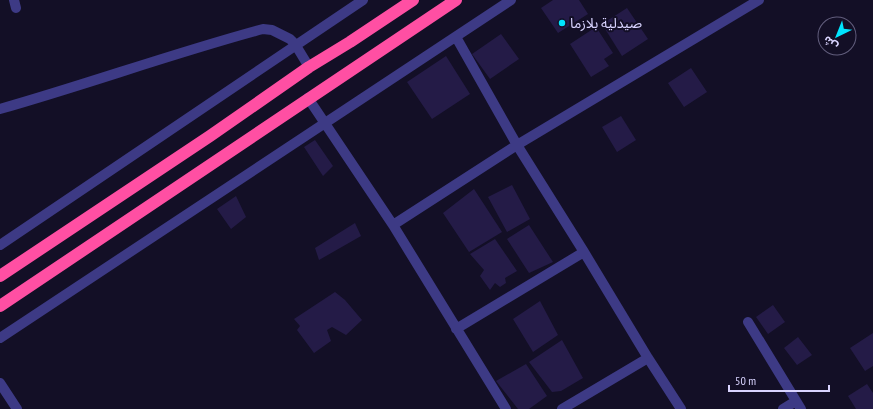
<svg xmlns="http://www.w3.org/2000/svg" width="873" height="409" font-family="'PT Sans Narrow','Noto Sans Arabic',sans-serif">
<style>
.building{fill:#241b47}
.lines{fill:none;stroke-linecap:round;stroke-linejoin:round}
.street{stroke:#3d3a85;stroke-width:10}
.highway{stroke:#ff4fa3;stroke-width:12}
.poi-dot{fill:#00e5ff;stroke:#130f26;stroke-width:1.5}
.labels{text-anchor:middle;dominant-baseline:central;stroke-width:4;stroke-linejoin:round;paint-order:stroke}
.poi-label{font-size:14px;fill:#d9d4ff;stroke:#130f26;text-anchor:start}
</style>
<rect width="100%" height="100%" fill="#130f26"/>
<!-- building -->
<path class="building" d="M553 0H579L588 14 558 33 541 8Z
M627 8 648 39 622 56 602 24Z
M596 27 613 53 604 59 609 66 591 77 570 44Z
M501 34 519 59 490 79 472 54Z
M446 56 470 94 432 119 407 82Z
M691 68 707 92 684 107 668 83Z
M621 116 636 140 617 152 602 127Z
M315 140 333 166 323 176 304 147Z
M512 185 530 219 507 232 488 197Z
M474 189 502 232 469 252 443 213Z
M236 196 246 217 231 229 217 209Z
M355 223 361 236 319 260 315 248Z
M529 225 553 262 529 273 507 239Z
M495 239 517 271 505 278 506 283 500 287 495 283 490 290 480 276 484 270 470 254Z
M335 292 345 300 362 320 346 335 332 327 327 330 331 341 314 353 297 330 300 326 294 319Z
M540 301 558 335 533 352 513 319Z
M773 305 785 322 768 334 756 317Z
M873 333V366L865 371 850 348Z
M798 337 812 355 797 365 784 348Z
M562 340 583 378 561 391 552 392 529 362Z
M526 364 547 396 529 409H518L496 381Z
M867 384 873 393V409H856L848 396Z"/>
<g class="lines">
<!-- street -->
<path class="street" d="M14 0 16 8
M456 37 517 145 584 252 648 358 681 409
M308 98 393 225 506 409
M0 109C88 84 174 53 263 29L272 30 290 39 295 44 309 67
M393 225 517 145 759 0
M0 245 363 0
M748 322 801 409
M456 329 584 252
M0 338 511 0
M0 383 17 409
M562 409 648 358
M783 409 796 401"/>
<!-- highway -->
<path class="highway" d="M0 276 210 136 309 67 350 42 413 0
M0 306 456 0"/>
</g>
<!-- markers -->
<circle class="poi-dot" cx="562" cy="23" r="4"/>
<g class="labels">
<!-- poi labels -->
<g class="poi-label">
<text x="570" y="23">صيدلية بلازما</text>
</g>
</g>
<!-- north arrow -->
<g transform="translate(837 36) rotate(223)"><circle r="19" fill="#130f26" stroke="#625e7d"/>
<path d="M0-3L7 15L0 10L-7 15Z" fill="#00e5ff"/>
<text y="-6" font-size="11" font-weight="bold" text-anchor="middle" fill="#d9d4ff">ش</text>
</g>
<!-- scale -->
<path d="M729 385v6h100v-6" fill="none" stroke="#d9d4ff" stroke-width="2"/>
<text x="735" y="385" font-size="12" fill="#d9d4ff" stroke="#130f26" stroke-width="3" paint-order="stroke">50 m</text>
</svg>
